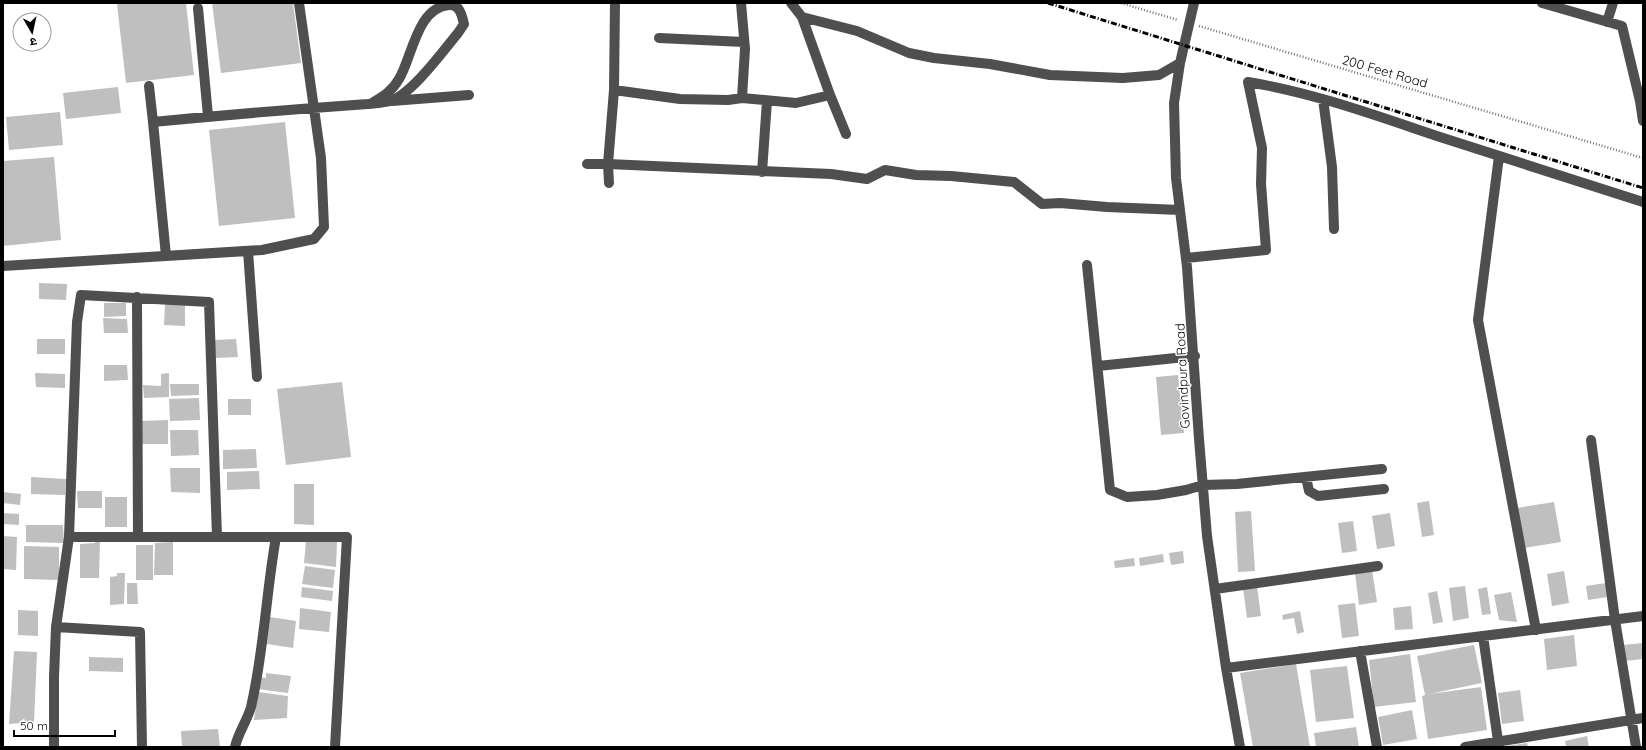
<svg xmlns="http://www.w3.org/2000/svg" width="1646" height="750" font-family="Quicksand,'Noto Sans Devanagari',sans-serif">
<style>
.building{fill:#bfbfbf}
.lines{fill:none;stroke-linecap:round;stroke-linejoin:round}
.path{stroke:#717171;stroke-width:2.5;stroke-dasharray:1 2;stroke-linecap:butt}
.minor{stroke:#4f4f4f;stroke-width:10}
.rail{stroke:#000;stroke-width:3;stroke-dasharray:6 2 1 2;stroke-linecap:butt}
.labels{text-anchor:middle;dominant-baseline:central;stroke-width:3;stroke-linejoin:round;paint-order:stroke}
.street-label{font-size:13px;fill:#000;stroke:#fff}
</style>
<rect width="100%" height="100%" fill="#fff"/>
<!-- building -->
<path class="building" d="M130 3H186L194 75 126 83 117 4Z
M212 3H293L301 63 221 73Z
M118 87 121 113 66 119 63 93Z
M60 112 63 145 9 150 6 117Z
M285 122 295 218 219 226 209 130Z
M54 157 61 240 3 246V161Z
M39 283 67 284 66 300 39 299Z
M104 303H126V316L104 317Z
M165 304H185V326L164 325Z
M103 318 127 319 128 333H104Z
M37 339H65V354H37Z
M236 339 238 357 215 358 214 340Z
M104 365H127L128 380 104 381Z
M35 373 65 374V388L36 387Z
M169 373V397L144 398 143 385 161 386V374Z
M1178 375 1184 433 1161 435 1156 377Z
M342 382 351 457 286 465 277 389Z
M170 384H199V395L171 396Z
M199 398 200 420 170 421 169 399Z
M228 399H251V415H228Z
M168 420V444H141L140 421Z
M170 430H198L199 455 171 456Z
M256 449 257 468 223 469V450Z
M170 468H200V493L171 492Z
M259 471 260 489 227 490V472Z
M31 477 66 479 65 495 31 494Z
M294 484H314V525L294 524Z
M77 491H102V508H78Z
M3 492 21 494 20 505 3 503Z
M105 497H127V527H105Z
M1429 501 1434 535 1422 537 1417 503Z
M1554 502 1561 542 1524 548 1517 508Z
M1251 511 1255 571 1238 572 1235 512Z
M3 513 19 514V525L3 524Z
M1390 513 1395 546 1377 549 1372 516Z
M1353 521 1357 551 1342 553 1338 523Z
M26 525H63L64 543 26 542Z
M3 536 17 537 16 570 3 569Z
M95 540H100L99 578H80V544L95 543Z
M306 541 337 542 336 567 304 563Z
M173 542V575H154L155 543Z
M136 545H153V580H136Z
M24 546 59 547V580L24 579Z
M1183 551 1184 563 1171 565 1169 553Z
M1163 554 1164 562 1140 566 1139 558Z
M1134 558 1135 566 1115 568 1114 561Z
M305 566 335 570 333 588 302 584Z
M1372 570 1377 602 1359 605 1355 573Z
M1564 571 1569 603 1552 606 1547 574Z
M117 573H125L124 604 110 605V577L117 576Z
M127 583H137L138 604H127Z
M1606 583 1608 597 1588 600 1586 586Z
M1257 586 1261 616 1247 618 1243 588Z
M1465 586 1469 618 1453 621 1449 588Z
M302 587 333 591 332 601 301 597Z
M1487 587 1491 614 1482 615 1478 589Z
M1437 591 1443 622 1433 624 1428 593Z
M1511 592 1517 622 1499 620 1494 595Z
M1355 603 1359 636 1342 638 1338 605Z
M1411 606 1413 629 1395 630 1393 608Z
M300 608 331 612 329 632 299 629Z
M18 610 38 611V636L18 635Z
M1300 611 1304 632 1297 634 1294 618 1283 620 1282 615Z
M270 617 296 621 293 648 267 644Z
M1574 635 1577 666 1547 670 1544 639Z
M1643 643V659L1625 661 1623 645Z
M1474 645 1482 683 1429 694 1481 687 1487 730 1428 739 1422 696 1425 695 1417 656Z
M14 651 37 652 34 722 9 724Z
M1410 654 1416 702 1374 707 1369 660Z
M89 657 123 658V672L89 671Z
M1296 664 1310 747H1253L1240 673Z
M1347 666 1354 718 1316 722 1310 670Z
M266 673 291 676 288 693 257 689 259 677 266 678Z
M1520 690 1524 721 1502 724 1498 693Z
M258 692 288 696 287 718 254 720Z
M1412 710 1417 739 1383 745 1378 717Z
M1356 727 1359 747H1316L1314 733Z
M218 729 220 747H182L181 731Z
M1587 736 1589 747H1566L1565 741Z
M1527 743 1528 747H1506V746Z"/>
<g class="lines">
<!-- path -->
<path class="path" d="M1121 3 1178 20
M1199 26 1643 158"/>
<!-- minor -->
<path class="minor" d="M615 3 614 90 608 164 831 174 867 179 885 170 916 175 951 176 1014 182 1042 204 1060 203 1107 207 1180 210
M741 3 745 49 742 98
M1194 3 1180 63 1174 103 1176 178 1187 267 1199 439 1207 536 1226 668 1240 747
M1542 3 1622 26 1640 101 1643 121
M198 8 208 116
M802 17 857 31 909 53 934 58 990 64 1050 75 1123 78 1159 75 1180 63
M1607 22 1613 3
M659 38 744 42
M149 86 153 122
M614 90 680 99 728 100 742 98 796 103 830 95 802 17 791 3
M830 95 846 134
M1323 99 1332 167 1334 229
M392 101 469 95
M1499 156 1478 320 1536 630
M587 164H608L609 183
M762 172 767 101
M248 251 257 377
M166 256 153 122C225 115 296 109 368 104 375 103 383 103 390 101 411 95 443 51 458 33L464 24C462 16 460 4 449 5 417 7 412 58 399 79 392 91 384 96 372 103
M1186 258 1266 250 1261 184 1262 148 1248 82C1315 93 1377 116 1440 137 1508 159 1576 180 1643 202
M1087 265 1110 490 1127 497 1157 495 1186 490 1203 485 1237 484 1382 469
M3 266 262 250 314 239 324 227 321 158 299 3
M137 297 138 537
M1098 366 1195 356
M1591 440 1615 620 1636 747
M1306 477 1309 491 1318 496 1384 489
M69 537H347L335 747
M1215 589 1378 566
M56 627 69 537 77 322 81 295 209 302 217 537
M1483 636 1498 741
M1360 651 1377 747
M1226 668 1643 616
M54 747V677L56 627 140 632 142 747
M235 747C238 733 247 721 251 707 264 651 266 594 276 537
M1465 747 1643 718"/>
<!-- rail -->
<path class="rail" d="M1048 3 1643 188"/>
</g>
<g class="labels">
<!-- street labels -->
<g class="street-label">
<text transform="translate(1385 71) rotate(16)">200 Feet Road</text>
<text transform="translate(1182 376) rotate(-93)">Govindpura Road</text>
</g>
</g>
<!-- border -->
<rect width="1646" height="750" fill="none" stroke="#000000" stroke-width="8"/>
<!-- north arrow -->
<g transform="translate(32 32) rotate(171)"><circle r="19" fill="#ffffff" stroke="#999999"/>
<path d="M0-3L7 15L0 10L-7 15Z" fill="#000000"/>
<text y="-6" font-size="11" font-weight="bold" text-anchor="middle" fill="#000000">उ</text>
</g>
<!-- scale -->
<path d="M14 730v6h101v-6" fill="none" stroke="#000000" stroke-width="2"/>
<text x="20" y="730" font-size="12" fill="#000000" stroke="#ffffff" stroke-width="3" paint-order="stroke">50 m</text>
</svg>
